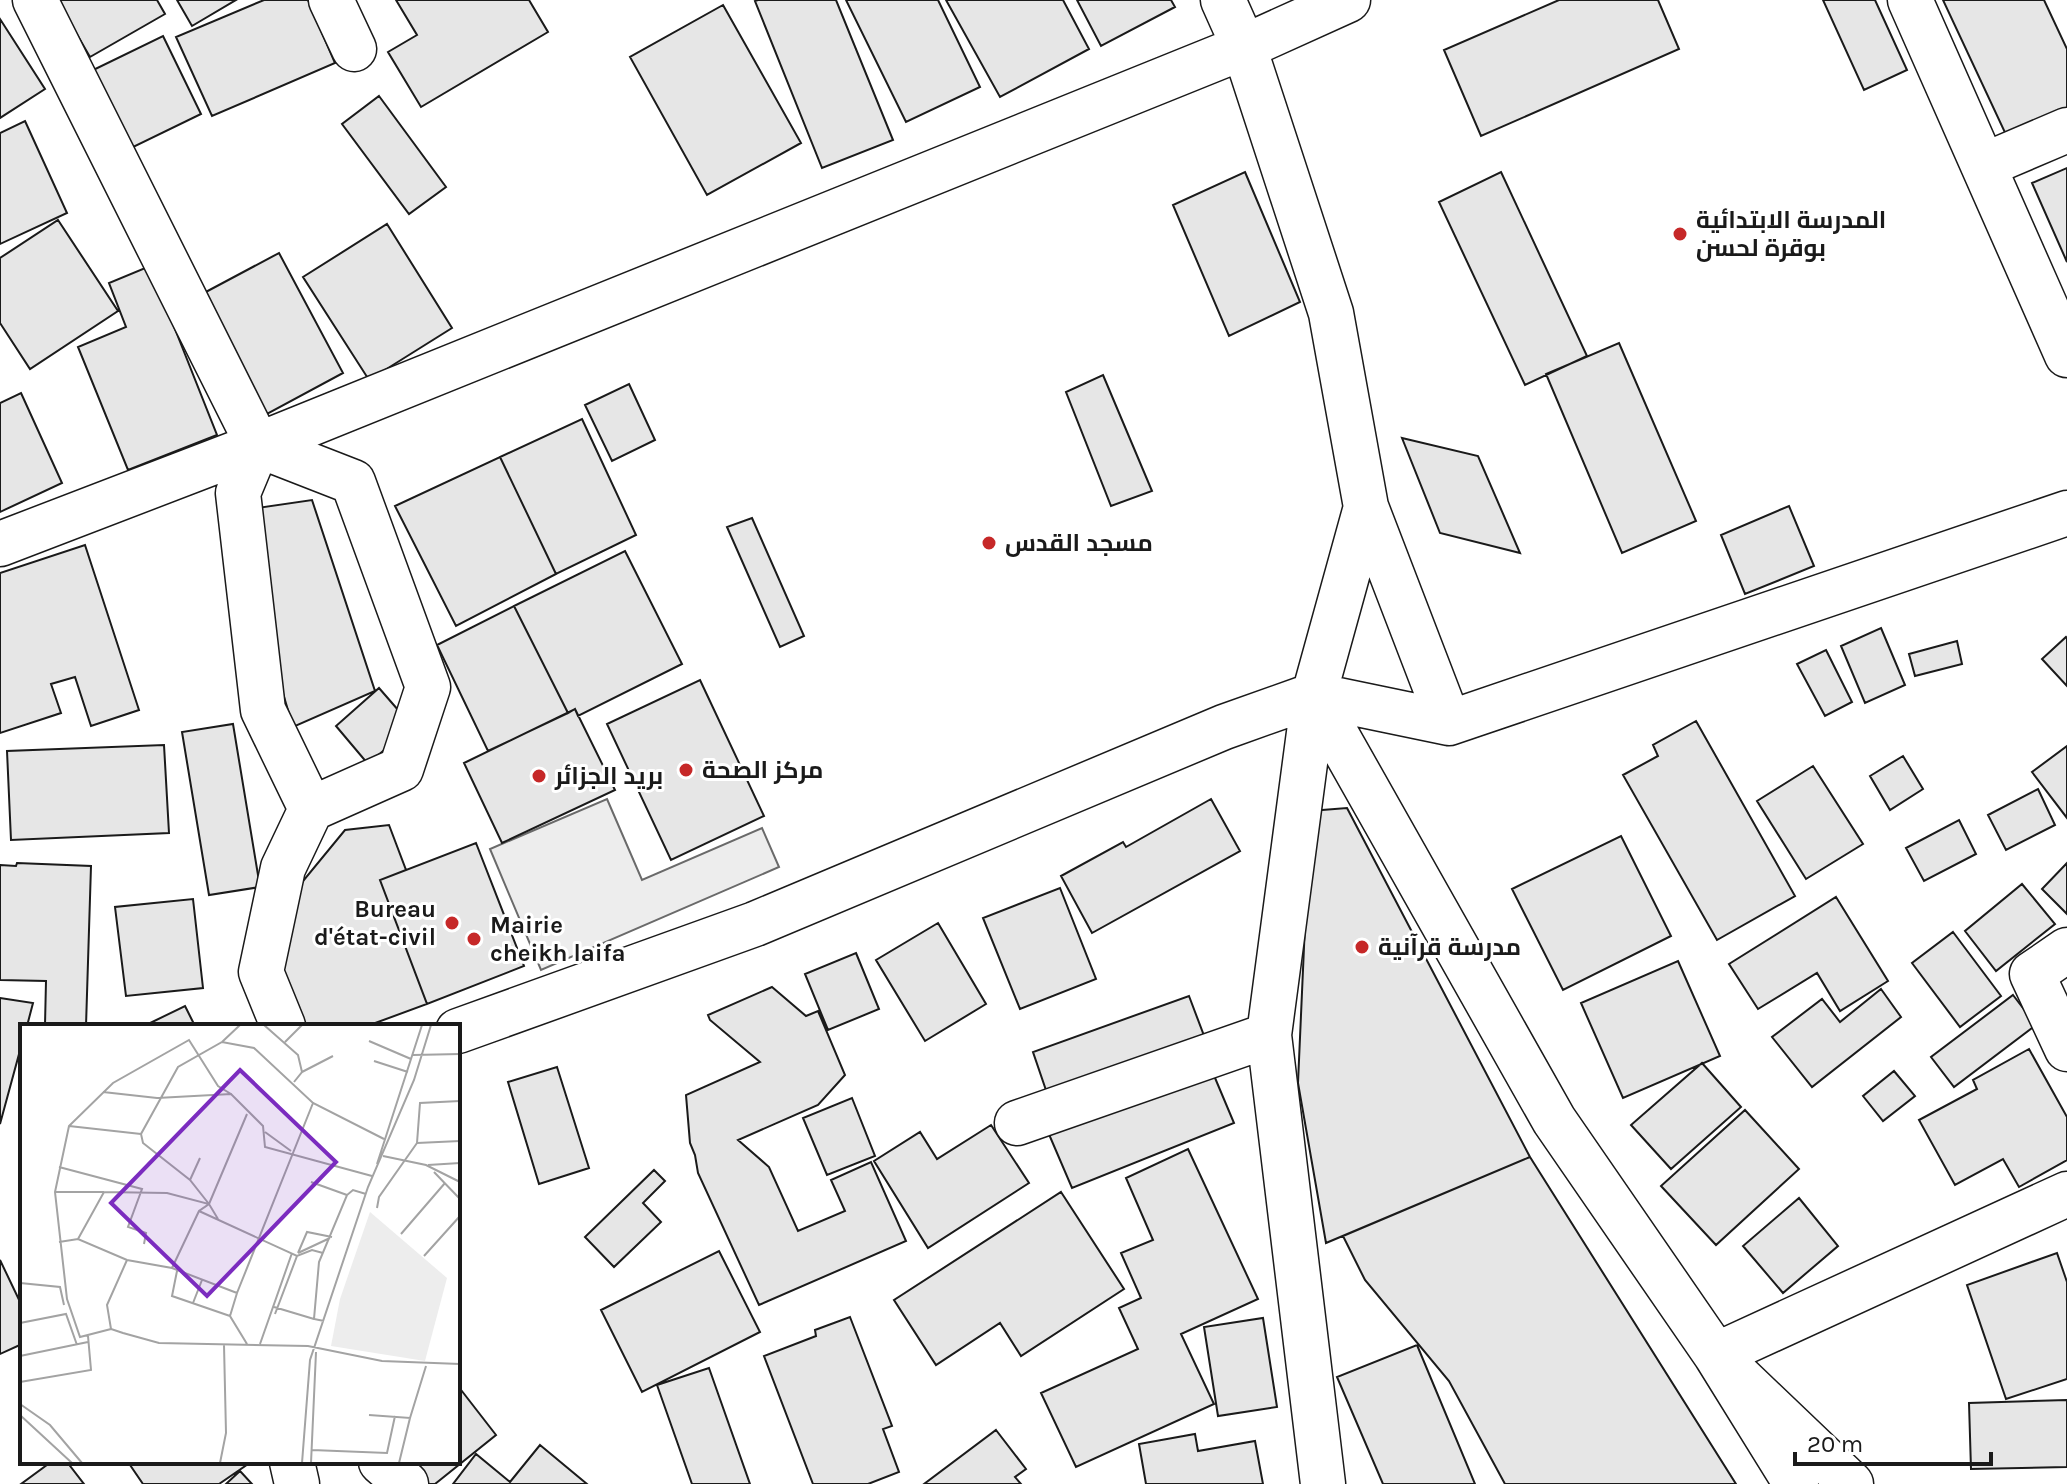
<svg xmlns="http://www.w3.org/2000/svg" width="2067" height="1484" font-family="Karla,Cairo,sans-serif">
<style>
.built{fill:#ededed;stroke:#6a6a6a;stroke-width:2}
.building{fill:#e6e6e6;stroke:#1a1a1a;stroke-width:2}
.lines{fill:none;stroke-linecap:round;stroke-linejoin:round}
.minor-casing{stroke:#1a1a1a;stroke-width:47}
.minor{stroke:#fff;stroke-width:44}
.poi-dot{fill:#c62828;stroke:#fff;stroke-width:3}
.labels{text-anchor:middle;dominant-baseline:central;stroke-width:6;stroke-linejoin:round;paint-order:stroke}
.poi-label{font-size:24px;font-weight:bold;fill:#1a1a1a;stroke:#fff;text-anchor:start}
.inset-road{fill:none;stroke:#a3a3a3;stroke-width:2}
.view{fill:#7b2cbf;fill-opacity:0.15;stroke:#7b2cbf;stroke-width:4}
.inset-edge{fill:none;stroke:#1a1a1a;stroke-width:4}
</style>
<rect width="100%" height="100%" fill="#fff"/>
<!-- built -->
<path class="built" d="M607 799 642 880 762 828 779 867 541 970 490 849Z"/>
<!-- building -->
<path class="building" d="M57 0H157L165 14 90 57Z
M177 0H236L192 26Z
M264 0H308L335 63 212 116 176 37Z
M396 0H529L548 32 421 107 388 52 417 35Z
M758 0H836L893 140 822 168 755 1Z
M846 0H938L980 87 906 122Z
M946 0H1063L1089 49 1000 97Z
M1077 0H1171L1175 7 1101 46Z
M1559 0H1658L1679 49 1481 136 1444 50Z
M1823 0H1875L1907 70 1864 90Z
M1943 0H2044L2067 49V112L2008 139Z
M723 5 801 143 707 195 630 57Z
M0 19 45 89 0 118Z
M163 36 201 114 125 151 87 73Z
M379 96 446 187 409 214 342 124Z
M25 121 67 213 0 244V133Z
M2067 168V262L2032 183Z
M1245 172 1300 302 1229 336 1173 205Z
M1501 172 1587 356 1525 385 1439 202Z
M58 220 118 311 30 369 0 323V258Z
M387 224 452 328 369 380 303 277Z
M279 253 343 373 267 414 202 294Z
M150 266 217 435 128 470 78 347 126 327 109 283Z
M1619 343 1696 521 1622 553 1546 374Z
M1103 375 1152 491 1111 506 1066 392Z
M629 384 655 440 612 461 585 405Z
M21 393 62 483 0 512V403Z
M582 419 636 535 556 574 500 457Z
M1402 438 1478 456 1520 553 1440 533Z
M500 457 556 574 456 626 395 506Z
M312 500 375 691 293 727 263 626 257 508Z
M1789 506 1814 566 1745 594 1721 535Z
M752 518 804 636 780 647 727 527Z
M85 545 139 710 91 726 75 677 51 684 61 713 0 733V573Z
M625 551 682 664 578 716 575 709 568 713 514 606Z
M514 606 568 713 488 751 437 645Z
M1881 628 1905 685 1865 703 1841 646Z
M2066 637 2067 638V686L2042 659Z
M1957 641 1962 664 1915 676 1909 654Z
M1826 650 1852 702 1825 716 1797 664Z
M700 680 764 816 671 860 607 724Z
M379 688 412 726 368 764 336 726Z
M575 709 615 790 502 843 464 763Z
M1696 721 1795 896 1717 940 1623 775 1658 756 1653 745Z
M233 724 260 887 209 895 182 732Z
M164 745 169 833 11 840 7 751Z
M2067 746V818L2032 772Z
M1903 756 1923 789 1890 810 1870 776Z
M1813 766 1863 844 1806 879 1757 801Z
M2038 789 2055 825 2006 850 1988 815Z
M1211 799 1240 851 1092 933 1061 876 1123 842 1126 847Z
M1347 808 1530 1157 1326 1243 1298 1083 1310 811Z
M1959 820 1976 854 1924 881 1906 848Z
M389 825 406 870 380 880 427 1004 367 1026H296L281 991 280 909 345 830Z
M1621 836 1671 936 1563 990 1512 889Z
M476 843 524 966 427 1004 380 880Z
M17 863 91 866 86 1026 45 1025 46 981 0 980V865L16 866Z
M2067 863V914L2042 889Z
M2022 884 2055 924 1996 971 1965 931Z
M1060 888 1096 979 1020 1009 983 918Z
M1836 897 1888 981 1840 1011 1817 973 1758 1009 1729 964Z
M193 899 203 988 126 996 115 907Z
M938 923 986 1004 925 1041 876 960Z
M1953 932 2001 996 1960 1027 1912 963Z
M856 953 879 1009 828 1030 805 974Z
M1678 961 1720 1056 1623 1098 1581 1003Z
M772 987 806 1016 818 1011 845 1075 818 1105 738 1140 769 1167 798 1231 845 1211 831 1180 871 1162 906 1241 759 1305 698 1173 695 1155 690 1143 686 1095 760 1062 710 1020 708 1015Z
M1881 989 1901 1017 1812 1087 1772 1037 1822 999 1840 1022Z
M2013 995 2036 1025 1954 1087 1931 1057Z
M1189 996 1206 1041 1049 1099 1033 1052Z
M0 998 33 1003 27 1026H22V1043L0 1124Z
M185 1006 195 1026H144Z
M2029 1049 2067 1117V1160L2019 1187 2003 1159 1955 1185 1919 1120 1977 1089 1973 1080Z
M1702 1063 1741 1107 1671 1169 1631 1125Z
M1210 1066 1234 1123 1072 1188 1048 1132Z
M557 1067 589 1168 539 1184 508 1082Z
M1894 1071 1915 1096 1883 1121 1863 1096Z
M852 1098 875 1156 827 1175 803 1118Z
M1745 1110 1799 1169 1716 1245 1661 1186Z
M991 1125 1029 1183 928 1248 874 1161 920 1132 937 1159Z
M1188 1149 1258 1299 1181 1334 1214 1404 1076 1467 1041 1393 1138 1349 1119 1308 1141 1298 1121 1253 1153 1240 1126 1178Z
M1530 1157 1736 1484H1505L1449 1381 1365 1280 1343 1236Z
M654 1170 665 1181 643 1203 661 1222 614 1267 585 1237Z
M1061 1192 1124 1289 1021 1356 1000 1323 936 1365 894 1300Z
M1799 1198 1838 1246 1783 1293 1743 1246Z
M719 1251 760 1332 642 1392 601 1310Z
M2057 1253 2067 1282V1379L2006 1399 1967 1285Z
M0 1260 22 1306V1344L0 1354Z
M850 1317 892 1426 883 1429 899 1472 868 1484H813L764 1356 816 1336 815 1330Z
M1263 1318 1277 1407 1218 1416 1204 1327Z
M1417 1345 1475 1484H1383L1337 1377Z
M709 1368 750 1484H692L657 1385Z
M458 1386 496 1435 435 1484H424L406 1462H458Z
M2067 1400V1467L1971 1469 1969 1403Z
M996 1430 1026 1469 1015 1477 1021 1484H924Z
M1195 1434 1198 1451 1255 1441 1263 1484H1146L1139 1444Z
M540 1445 587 1484H453L476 1454 510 1482Z
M51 1462H67L84 1484H21Z
M128 1462H251L219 1484H143Z
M240 1471 252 1484H226Z"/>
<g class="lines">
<!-- minor casing -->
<g class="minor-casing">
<path id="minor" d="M35 0 258 445 353 482 428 687 401 769 311 809 283 868 261 972 283 1026
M331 0 354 49
M1223 0 1244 47 1331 313 1366 507 1449 723
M1910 0 2067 355
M1985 165 2067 130
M258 445 238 493 263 710 311 809
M1366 507 1314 695 1554 1120 1716 1355 1851 1484
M0 544 258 445 1244 47 1348 0
M1314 695 1269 1035 1323 1484
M2067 950 2032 974 2067 1049
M458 1031 755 924 1224 727 1314 695 1449 723 2067 513
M1017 1123 1269 1035
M292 1462 297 1484
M381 1462 406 1484
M1796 1484 1716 1355 2067 1194"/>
</g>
<!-- minor -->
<use href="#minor" class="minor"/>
</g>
<!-- markers -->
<g class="poi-dot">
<circle cx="1680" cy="234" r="8"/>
<circle cx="989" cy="543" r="8"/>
<circle cx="686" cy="770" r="8"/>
<circle cx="539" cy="776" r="8"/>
<circle cx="452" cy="923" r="8"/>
<circle cx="474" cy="939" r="8"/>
<circle cx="1362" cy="947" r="8"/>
</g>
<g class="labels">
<!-- poi labels -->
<g class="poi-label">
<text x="1696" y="220">المدرسة الابتدائية<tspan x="1696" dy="28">بوقرة لحسن</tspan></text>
<text x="1005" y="543">مسجد القدس</text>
<text x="702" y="770">مركز الصحة</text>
<text x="555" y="776">بريد الجزائر</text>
<text x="436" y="909" text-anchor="end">Bureau<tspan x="436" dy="28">d'état-civil</tspan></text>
<text x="490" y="925">Mairie<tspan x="490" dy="28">cheikh laifa</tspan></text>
<text x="1378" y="947">مدرسة قرآنية</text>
</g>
</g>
<!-- overview -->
<g transform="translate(20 1024)">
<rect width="440" height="440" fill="#fff"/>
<path d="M350 188 427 254 405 337 311 322 320 275Z" fill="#ededed"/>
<path class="inset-road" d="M244 1 278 31 282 48 274 58M349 17 391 35M202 18 220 1M265 18 282 1M393 31 440 30M354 37 388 48M282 48 313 32M83 68 137 74 211 70 243 102 245 123 352 152M49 102 121 110M245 108 271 127M397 119 440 117M363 132 406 141 440 158M357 140 402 1M408 141 440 139M39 143 122 165 108 203 126 209 124 220M414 148 440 175M170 156 180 134M291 158 327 171M35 168H84M189 180 170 156 123 119 121 110 158 43 202 18 234 24 293 79 364 115M357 184 359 173 397 119 400 79 440 77M179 187 277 232 292 226 303 229M381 210 425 159M58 215 84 168 147 169 189 180 198 195M39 218 58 215 107 236 152 244 217 269M278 229 287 208 312 213M278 229 310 214M404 232 440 192M107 236 87 281 91 305 103 309 139 319 288 322 362 337 440 340M152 244 179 187 189 180 227 90M157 247 152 272 210 292M0 259 40 263 44 281M173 279 182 256M254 283 294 295M255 290 277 232M304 297 294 295 299 238 327 171 333 166 346 170M0 299 46 290 57 321M91 305 60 313 47 275 35 168 49 102 93 59 169 16 198 62 211 70M227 320 210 292 217 269 293 79M240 320 272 229M0 332 68 318M0 358 71 346 68 312M0 380 30 401 62 439M0 391 52 439M349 391 390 394 406 342M292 426 367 429 375 392M200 439 206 409 204 321M282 439 290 336 348 163 394 56 411 1M291 439 296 328M379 439 390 394"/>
<path class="view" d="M220 46 316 138 187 272 91 179Z"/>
<rect width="440" height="440" class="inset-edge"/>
</g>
<!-- scale -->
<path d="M1795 1452v12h196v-12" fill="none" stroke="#1a1a1a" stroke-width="4"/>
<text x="1807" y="1452" font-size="24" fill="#1a1a1a" stroke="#ffffff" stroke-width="6" paint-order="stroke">20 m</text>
</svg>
